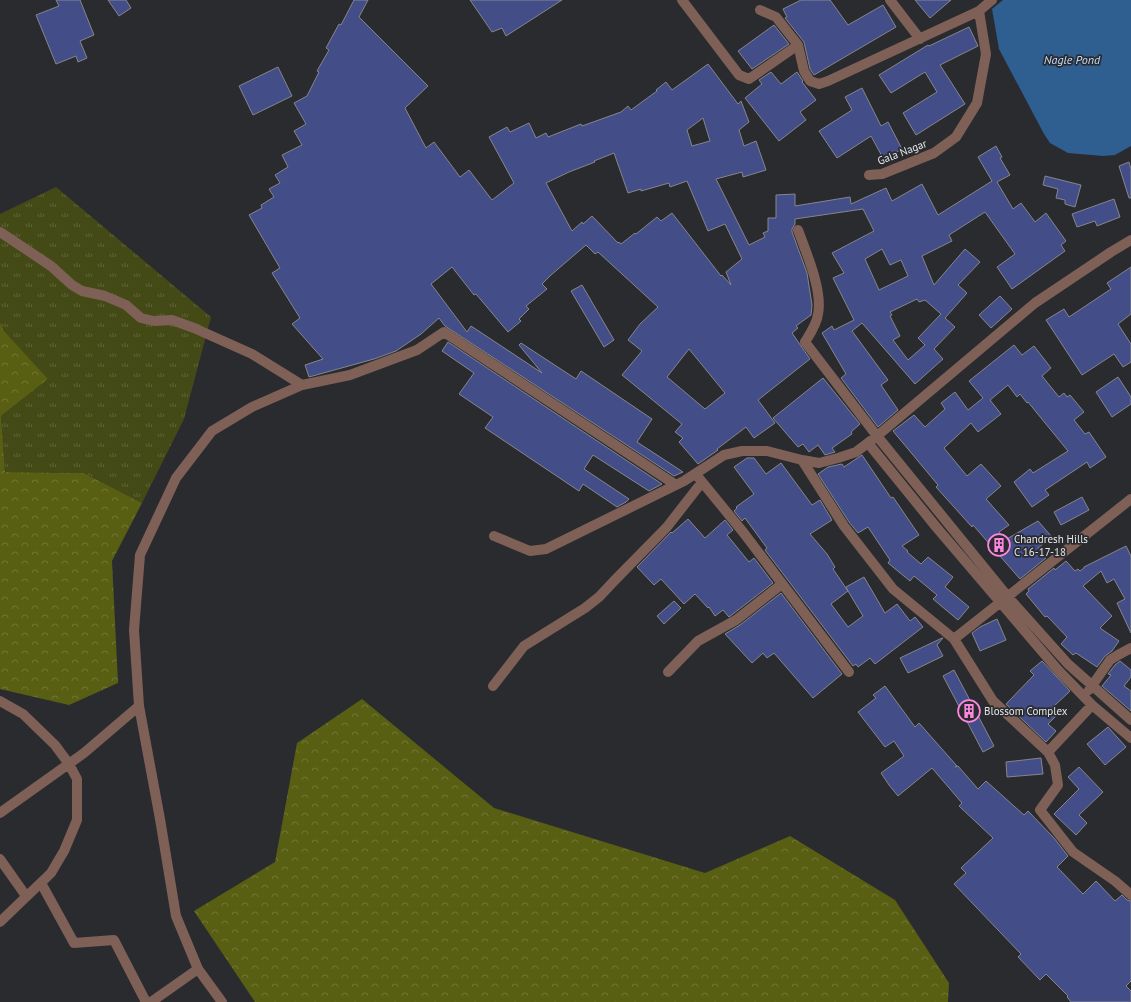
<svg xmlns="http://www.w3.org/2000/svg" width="1131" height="1002" font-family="'PT Sans',sans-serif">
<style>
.grass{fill:url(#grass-tufts)}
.forest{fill:url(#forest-crowns)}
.water{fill:#2f5f91}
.building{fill:#434e88;stroke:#85868b;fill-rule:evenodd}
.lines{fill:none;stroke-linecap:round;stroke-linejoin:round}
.minor{stroke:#7f6056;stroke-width:10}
.labels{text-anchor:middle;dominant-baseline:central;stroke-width:3.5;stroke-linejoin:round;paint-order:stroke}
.street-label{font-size:11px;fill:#e5e6e9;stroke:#2a2b2f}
.poi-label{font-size:11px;fill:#e5e6e9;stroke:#2a2b2f;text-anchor:start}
.water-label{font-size:12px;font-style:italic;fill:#c4dffd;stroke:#2a2b2f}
</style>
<defs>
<pattern id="grass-tufts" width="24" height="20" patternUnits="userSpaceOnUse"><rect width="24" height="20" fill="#444a16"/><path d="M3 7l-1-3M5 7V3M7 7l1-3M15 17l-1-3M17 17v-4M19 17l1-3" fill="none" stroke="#5f6438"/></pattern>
<pattern id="forest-crowns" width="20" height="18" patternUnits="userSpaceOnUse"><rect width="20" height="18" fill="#585f12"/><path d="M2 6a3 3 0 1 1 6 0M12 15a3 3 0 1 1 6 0" fill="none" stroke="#707634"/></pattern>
</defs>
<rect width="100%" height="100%" fill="#2a2b2f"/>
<!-- grass -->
<path class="grass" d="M56 187 211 317 184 419 142 503 84 473 5 472 1 416 48 379 2 330 0 322V214Z"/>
<!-- forest -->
<path class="forest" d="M0 322 3 330 48 379 1 416 5 472 84 473 142 503 112 561 118 683 69 705 0 689Z
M362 699 494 808 705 873 790 836 895 900 949 983 948 1002H255L194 911 275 862 297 743Z"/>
<!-- water -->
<path class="water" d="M1003 0H1131V146L1115 155 1103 156 1068 153 1050 143 1044 134 999 49 992 9Z"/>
<!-- building -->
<path class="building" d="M56 0H80L94 35 80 41 87 58 78 62 76 56 56 64 36 15 59 6Z
M108 0H126L131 8 119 16Z
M354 0H368L359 17 428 86 405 108 426 148 434 142 460 177 469 170 492 200 514 183 489 137 507 127 510 132 529 123 536 138 546 133 548 137 581 124 582 126 621 112 628 106 631 110 657 91 656 90 666 82 672 90 708 64 738 104 741 101 749 122 739 130 744 146 756 141 766 170 743 177 742 172 716 179 749 245 765 237 763 233 768 231V218H776V195L795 194V206L850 197 851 204 886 188 892 201 922 184 938 215 992 181 978 157 996 146 1002 157 1000 158 1010 175 997 182 1013 209 1021 203 1035 222 1046 213 1066 241 1061 245 1065 251 1012 289 997 267 1015 254 985 212 949 235 952 241 922 256 934 285 965 249 980 262 958 285 967 293 945 318 955 327 934 349 943 359 915 384 862 323 852 331 888 380 881 385 898 410 878 427 841 378 846 374 822 333 832 326 834 330 854 320 833 278 844 273 832 253 874 231 863 209 795 219V224L792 229V232L807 273 812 305 811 315 796 326 798 328 792 333 810 359 758 400 775 423 754 438 746 427 717 449 718 450 698 464 679 442 683 438 675 432 682 424 622 375 642 351 628 340 640 324 658 307 598 252 595 254 586 245 551 275 542 284 547 289 526 306 529 309 519 319 521 321 508 332 476 294 474 295 452 267 431 284 467 332 471 326 542 373 519 345 521 343 576 379 581 371 652 419 637 442 683 472 674 476 445 326 439 318 421 334 396 351 374 359 309 377 305 365 323 359 292 324 300 318 272 273 280 268 249 215 262 208 261 205 274 197 269 189 280 183 275 175 288 167 282 155 302 145 294 131 306 124 294 103 307 96 319 72 317 71 329 50 326 48 339 24 341 25ZM703 118 710 141 692 146 687 130ZM614 153 628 193 641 189V191L669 183 670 187 687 181 708 231 725 224 742 259 726 272 731 285 722 275 721 276 672 213 661 221 657 217 636 234 635 233 621 244 619 242 618 243 592 216 583 224 582 222 572 231 546 183 569 172 595 162 594 161ZM882 249 890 265 901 260 908 276 879 290 865 259ZM917 299 919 302 925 300 941 314 918 338 925 345 908 360 893 340 900 336 890 316 892 315 890 312ZM689 349 725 393 705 409 667 377Z
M470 0H562L506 36 502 28 492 32Z
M801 0H830L848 25 883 5 896 27 814 75 810 69 804 42 785 18 787 17 783 9Z
M915 0H951L930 18Z
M774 25 789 44 752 69 738 51Z
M969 27 978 46 940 65 965 104 916 135 903 113 937 92 925 72 891 93 879 75 928 45 929 46Z
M278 67 292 96 253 115 239 86Z
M771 72 781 84 797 72 803 81 802 82 816 100 800 112 806 120 779 141 745 98 762 84 759 80Z
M862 88 881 126 888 122 902 149 884 160 871 136 837 158 819 131 852 110 845 97Z
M1129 162 1131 169V198H1129L1119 166Z
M1045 176 1081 185 1075 207 1065 204V200L1056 198 1058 189 1043 185Z
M1114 199 1120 217 1097 226 1095 221 1077 227 1072 214Z
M1131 267V314L1118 324 1131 344V362L1123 367 1114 354 1082 375 1046 320 1064 309 1069 317 1111 289 1107 283Z
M582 285 614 340 604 347 571 291Z
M1000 296 1012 309 991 328 979 315Z
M448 342 662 484 649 491 593 455 584 469 629 499 626 502 617 507 583 484 579 491 485 428 493 417 459 394 474 373 442 351Z
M1014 345 1022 355 1034 346 1051 368 1042 376 1059 397 1064 393 1067 397 1070 395 1084 412 1074 420 1085 434 1089 432 1106 457 1090 468 1087 462 1045 490 1049 495 1032 507 1014 482 1030 469 1033 473 1068 451 1028 402 1027 403 1020 394 1017 397 1008 385 990 400 1001 414 978 432 971 423 944 448 967 476 981 464 1001 486 986 499 1009 525 999 532 1005 540 1038 521 1052 537 1038 548 1046 558 1020 579 973 525 972 527 936 487 938 485 893 431 914 415 925 427 945 409 941 403 955 392 968 410 983 398 969 381Z
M1118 377 1131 397V404L1112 417 1096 392Z
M823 378 860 424 851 432 852 434 832 448 835 452 825 455 818 445 809 452 803 444 798 447 773 418Z
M862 455 891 498 893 497 919 535 902 546 908 551 907 552 921 564 928 557 953 577 945 587 969 607 958 620 933 599 937 595 914 576 910 581 888 563 890 560 868 527 858 533 849 522 818 474 828 467 842 464 844 467Z
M747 458H754L766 474 781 463 812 505 820 500 832 520 810 534 827 554 835 567 833 569 848 591 846 587 864 577 885 613 897 604 910 621 915 617 923 627 875 664 870 658 858 667 856 664 853 666 765 550 767 548 745 518 742 521 734 511 737 508 736 507 754 494 734 467ZM848 591 863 616 848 627 831 604Z
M1082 497 1089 510 1061 525 1054 512Z
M688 519 705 538 725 520 733 530 727 535 749 562 754 558 773 583 729 617 723 610 715 616 709 607 708 608 695 594 684 604 661 579 654 585 637 567 671 532 672 533Z
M1126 546 1131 556V633L1117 603 1125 599 1114 579 1107 583 1101 571 1083 586 1112 616 1100 628 1119 641 1112 651 1105 656 1097 667 1076 653 1073 655 1061 644 1067 637 1047 616 1045 617 1026 594 1029 591 1028 589 1054 568 1055 570 1066 561 1075 571 1078 569 1080 571 1084 568V567Z
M781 593 842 674 813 698 774 653 767 658 763 653 752 663 725 634 740 625Z
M674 601 681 608 664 624 657 616Z
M997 619 1006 640 980 651 972 633 980 627Z
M942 638H943L937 645 943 656 908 673 900 658Z
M1042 661 1070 691 1051 709 1057 715 1048 724 1056 731 1046 742 1006 704 1034 675 1030 671Z
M1120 661 1131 670V677L1124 686 1131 691V711L1102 686 1111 675 1108 674 1115 665Z
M954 670 994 746 983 752 943 676Z
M885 686 915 727 919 723 957 766 955 767 958 766 978 789 986 781 1024 815 1028 811 1054 838 1068 856 1057 867 1083 894 1096 881 1115 901 1122 895 1127 900 1131 901V981L1126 986 1131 991V1002H1071L1067 997 1068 996 1046 974 1040 980 1018 957 1021 954 954 884 966 873 961 868 993 838 959 806 962 803 932 768 898 796 889 785 881 773 904 756 894 741 885 747 858 712 876 698 873 695Z
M1108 727 1126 747 1105 765 1087 744Z
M1041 758 1043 774 1007 777 1006 762Z
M1079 767 1103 792 1079 815 1087 823 1076 835 1054 814 1079 789 1068 777Z"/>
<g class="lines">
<!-- minor -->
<path class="minor" d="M682 0 739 75 749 79 798 45
M890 0 920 39
M760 10 776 17 798 45 804 71 810 81 819 84 828 81 979 11
M869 175 882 174 934 153 956 137 977 103 986 54 979 11 992 0
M798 230C806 252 823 291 818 314 817 324 810 334 805 342L877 436 1008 597 1068 664 1131 720
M0 232 51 266 72 285 82 291 105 296 126 305 141 318 154 321 172 320 194 328 252 354 302 385
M868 443 937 528 1058 670 1092 705 1131 738
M802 460 844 526 893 589 954 639 993 701 1048 752 1055 765 1058 785 1040 810 1073 852 1115 881 1131 895
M698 477 743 532 849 672
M494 536 530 551 546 549 684 481 724 455 742 451H767L802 460 819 463 838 458 856 452 877 436 1035 303 1111 252 1131 240
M954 639 1131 499
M668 672 698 641 736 620 782 584
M493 686 524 646 585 608 599 597 615 580 667 527 702 482
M1089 690 1110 660 1118 655 1131 648
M0 701 23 714 55 745 69 764 77 779V820L64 851 51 873 0 922
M1048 752 1092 705
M0 813 84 753 139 706
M0 859 26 896
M41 883 74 943 114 940 146 1002
M151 1002 198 969
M222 1002 198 969 176 916 160 819 139 706 134 630 140 555 176 478 212 431 252 407 302 385 350 375 417 350 444 332 676 485"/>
</g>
<!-- icons -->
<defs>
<g id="building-ring" transform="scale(1.15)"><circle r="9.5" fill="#2a2b2f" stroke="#fd86e1" stroke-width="1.5"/><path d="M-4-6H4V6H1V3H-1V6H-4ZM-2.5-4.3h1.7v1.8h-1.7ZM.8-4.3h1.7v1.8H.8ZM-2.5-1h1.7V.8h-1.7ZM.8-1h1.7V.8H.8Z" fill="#fd86e1"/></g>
</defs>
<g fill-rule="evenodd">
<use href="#building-ring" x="999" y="545"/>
<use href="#building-ring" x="969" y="711"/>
</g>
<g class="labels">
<!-- street labels -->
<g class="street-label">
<text transform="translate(902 152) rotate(-21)">Gala Nagar</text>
</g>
<!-- poi labels -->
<g class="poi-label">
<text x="1014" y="539">Chandresh Hills<tspan x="1014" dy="13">C 16-17-18</tspan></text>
<text x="984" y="711">Blossom Complex</text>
</g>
<!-- water labels -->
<g class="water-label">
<text x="1072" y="59">Nagle Pond</text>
</g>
</g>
</svg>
